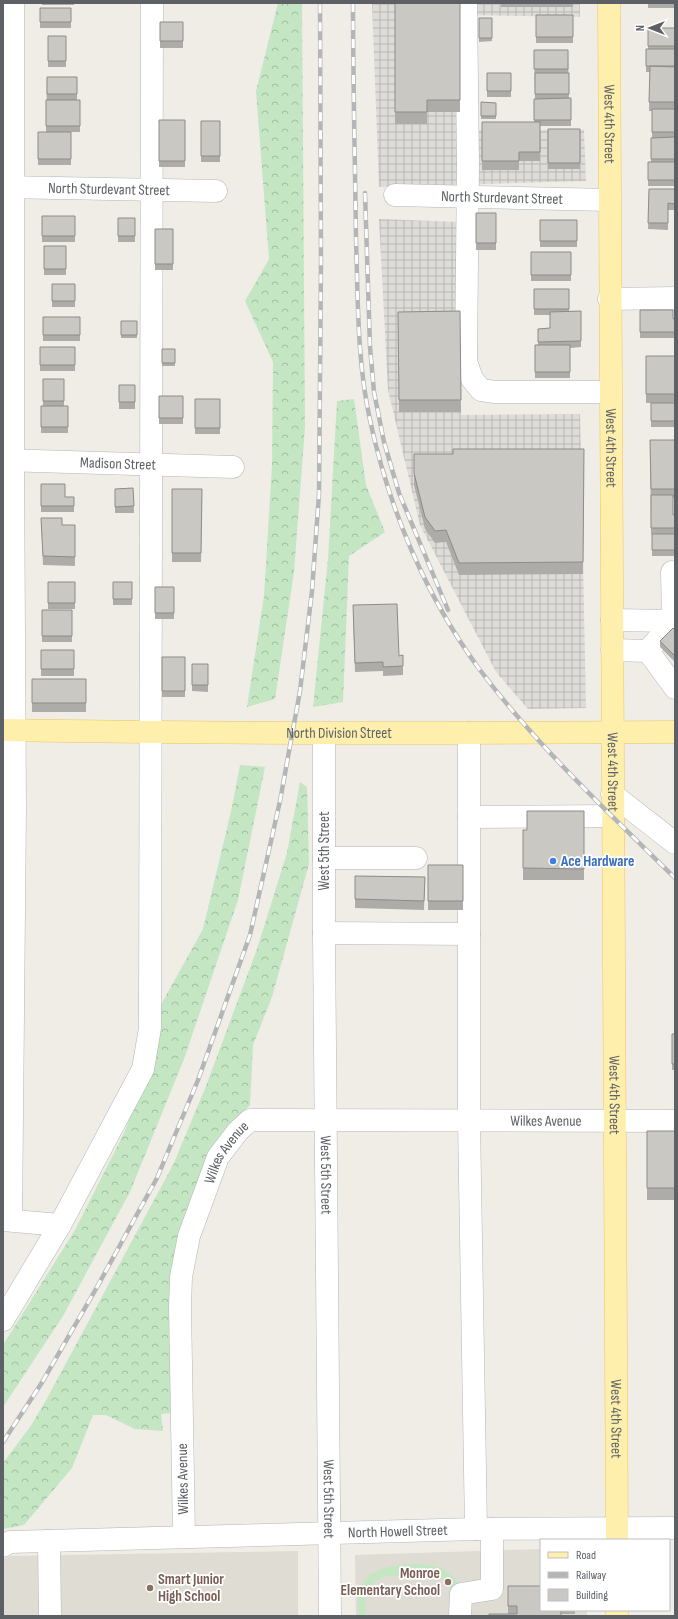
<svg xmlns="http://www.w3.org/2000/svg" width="678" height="1619" font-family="'Sofia Sans Condensed',sans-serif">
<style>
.industrial{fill:url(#industrial-grid)}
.education{fill:#dfdcd4}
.green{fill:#c4e6c3}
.forest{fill:url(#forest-crowns)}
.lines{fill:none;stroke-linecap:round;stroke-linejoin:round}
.minor-casing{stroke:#b3b6ba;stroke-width:23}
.major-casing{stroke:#efc55f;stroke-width:23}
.minor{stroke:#fff;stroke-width:22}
.major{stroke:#feefad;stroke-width:22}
.rail-casing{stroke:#b4b5b6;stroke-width:4.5}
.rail{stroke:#fff;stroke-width:3;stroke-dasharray:9;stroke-linecap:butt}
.wall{fill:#aeaca8}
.building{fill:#cac8c3;stroke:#8d8c88}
.shop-dot{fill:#3f7fe0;stroke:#fff;stroke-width:1.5}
.education-dot{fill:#8d6e63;stroke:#fff;stroke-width:1.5}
.labels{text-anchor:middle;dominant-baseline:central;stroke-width:3.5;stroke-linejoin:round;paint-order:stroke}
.street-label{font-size:15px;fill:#5d6166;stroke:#fff}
.shop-label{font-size:15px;font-weight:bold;fill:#366cbe;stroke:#fff;text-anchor:start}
.education-label{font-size:15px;font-weight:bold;fill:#785e54;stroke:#fff;text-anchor:end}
</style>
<defs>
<pattern id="industrial-grid" width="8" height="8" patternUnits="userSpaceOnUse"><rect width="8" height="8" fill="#dedcd8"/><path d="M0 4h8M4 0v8" fill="none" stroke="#b7b6b3"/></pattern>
<pattern id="forest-crowns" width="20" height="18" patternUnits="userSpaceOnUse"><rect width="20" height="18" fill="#c4e6c3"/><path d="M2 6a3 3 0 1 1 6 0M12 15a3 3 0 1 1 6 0" fill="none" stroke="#a2bea2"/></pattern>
</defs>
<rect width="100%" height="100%" fill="#efede6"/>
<!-- industrial -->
<path class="industrial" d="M372 3H580V17L459 15 472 130H584L586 181 379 187Z
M379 219 459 222 461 415 580 414 586 708 528 709 496 672 420 525 388 390Z"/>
<!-- education -->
<path class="education" d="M541 1549V1610H587V1616H356L355 1555Z
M298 1551V1616H3V1559L11 1556Z"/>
<!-- green -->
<path class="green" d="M419 1564C441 1566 447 1568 460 1586L455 1594 443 1579 435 1575 386 1576 376 1581 368 1589 365 1599 366 1616H359C359 1609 357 1601 359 1594 365 1566 395 1565 419 1564Z"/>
<!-- forest -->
<path class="forest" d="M278 3H302L305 427 294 572 275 699 247 707 264 596 272 466 273 362 245 301 269 259 256 91Z
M354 399 366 485 385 532 349 556 343 702 313 707 328 559 337 401Z
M240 765 265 767 238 900 184 1059 130 1192 63 1316 3 1407V1345L75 1230 124 1133 154 1057 158 1010 203 929 232 807Z
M300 782 307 787 309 864 272 997 253 1045 250 1105 225 1132 204 1169 171 1413 161 1414 163 1431 135 1429 106 1415H93L72 1468 24 1525 3 1529V1463L30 1427 45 1402 173 1165 206 1086 257 949 287 853Z"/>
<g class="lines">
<!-- minor casing -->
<g class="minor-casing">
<g id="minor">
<path d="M466 3 468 164 466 361 472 379 481 390 495 392H610"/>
<path id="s1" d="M3 187 216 191"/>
<path id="s2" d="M395 195 609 200"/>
<path d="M609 299 675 298"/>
<path id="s3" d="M3 460 233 467"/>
<path d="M612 620 673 621 675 623"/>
<path d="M612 650 648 651 673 621 672 572"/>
<path d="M648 651 675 688"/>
<path d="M469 733V1121L476 1529"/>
<path id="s4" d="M324 734V933L330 1616"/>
<path d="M612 794 675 843"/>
<path d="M469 817 612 816"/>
<path d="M324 858H416"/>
<path d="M324 933 469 934"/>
<path d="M3 1220 60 1225"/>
<path d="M11 1220 15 810 13 460V3"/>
<path d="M3 1320 60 1225 143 1069 150 1028 152 3"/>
<path id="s5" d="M184 1536 180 1307 181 1277 189 1236 218 1157 238 1131 250 1120 675 1121"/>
<path d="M49 1541 50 1616"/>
<path id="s6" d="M3 1546 10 1542 476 1529 675 1528"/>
<path d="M460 1616 461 1594 492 1589V1529"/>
</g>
</g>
<!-- major casing -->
<g class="major-casing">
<g id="major">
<path id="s7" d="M609 3 617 1540"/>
<path id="s8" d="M3 730C227 734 451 733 675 732"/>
<path d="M617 1610V1616"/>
</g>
</g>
<!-- minor -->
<use href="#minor" class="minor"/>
<!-- major -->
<use href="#major" class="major"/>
<!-- rail casing -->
<g class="rail-casing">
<path id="rail" d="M353 3C353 82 355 160 356 239 358 299 357 361 370 420 389 509 426 597 480 670 537 746 607 811 675 878
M365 193 370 347 374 392 384 442 399 493 448 610
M3 1442 41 1384 97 1287 157 1178 198 1080 250 935 280 801 300 691 312 591 319 494 321 264 320 3"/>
</g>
<!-- rail -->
<use href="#rail" class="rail"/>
</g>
<!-- wall -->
<path class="wall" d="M42 3H74V5H42Z
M395 3H460V112H427V124H395Z
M501 3H573V7H501Z
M648 3H675V8H648Z
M40 8H71V28H40Z
M536 15H573V43H536Z
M479 18H492V41L479 42Z
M160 22H183V48H160Z
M648 28H675V186H648V162H651V138H652V111H649L650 72H646V49H648Z
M48 36H66V67H48Z
M534 50H568L569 99 571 98V126H540V161H519V170H482V122H534V99H535Z
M487 73H511V97H487Z
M47 77H77V100H80V132H46Z
M481 102 496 103V119H481Z
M159 120H185V167H159Z
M201 121H220V162H201Z
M548 129H580V169H548Z
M38 132H71V165H38Z
M649 189H675V210H668V230L648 229Z
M476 213H496V250H476Z
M42 216H75V242H42Z
M118 218H135V242H118Z
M540 220H577V247H540Z
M155 229H173V270H155Z
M44 246H66V275H44Z
M531 252H571V281H531Z
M52 284H75V307H52Z
M534 289H569V311H581V347L570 348V378H535V345H538V329L550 328V315H534Z
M640 310 675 319V338H640Z
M460 311 461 412H399L398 312Z
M43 317H80V341H43Z
M121 321H137V338H121Z
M40 347H75V371H40Z
M162 349H175V366H162Z
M646 356H675V403H646Z
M43 379H64V406H68V433H41V406H43Z
M119 385H135V409H119Z
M159 396H183V424H159Z
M195 399H220V434H195Z
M651 403H675V427H651Z
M650 440H675V498H673V515H675V556H652V534H651Z
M584 449 583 574 459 575 446 542 435 543 425 529 414 485V454H453Z
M41 484 65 497H74V512H41Z
M133 488 134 513H115V489Z
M172 489H202L201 562H172Z
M41 518 62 525H75V566L43 565Z
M48 582H75V609H48Z
M113 582H132V605H113Z
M155 587H174V619H155Z
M42 610H72V642H42Z
M353 614 399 656 403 666V675L383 676V671L355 672Z
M675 630V662L660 647V641Z
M41 650H74V676H41Z
M162 657H185V697H162Z
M192 664H208V692L192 691Z
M32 679H86V712H32Z
M584 811V880H523V830H527Z
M428 865H463V910H428Z
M355 876 425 877 424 910 355 908Z
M672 1034H675V1070H672Z
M647 1131H675V1200H647Z
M508 1586 541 1610H575V1614H508Z"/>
<!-- building -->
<path class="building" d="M395 3H460V100H427V112H395Z
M40 8H71V22H40Z
M536 15H573V37H536Z
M479 18H492V38H479Z
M160 22H183V41H160Z
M648 28H675V46H648Z
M48 36H66V61H48Z
M646 49H675V66H646Z
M534 50H568V69H534Z
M650 66 675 67V102H649Z
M487 73H511V91H487Z
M535 73H569V94H535Z
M47 77H77V94H47Z
M571 98V120H534V99Z
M46 100H80V126H46Z
M481 102 496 103V116H481Z
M652 109H675V132H652Z
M159 120H185V161H159Z
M201 121H220V156H201Z
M482 122H540V152H519V161H482Z
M548 129H580V163H548Z
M38 132H71V159H38Z
M675 137V159H651V138Z
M648 162H675V180H648Z
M649 189H675V204L668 203V223H648Z
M476 213H496V243H476Z
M42 216H75V236H42Z
M118 218H135V236H118Z
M540 220H577V241H540Z
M155 229H173V264H155Z
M44 246H66V269H44Z
M531 252H571V275H531Z
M52 284H75V301H52Z
M534 289H569V309H534Z
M640 310H673V319H675V332H640Z
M460 311 461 400H399L398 312Z
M581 311V341L538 342V329L550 328V312Z
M43 317H80V335H43Z
M121 321H137V335H121Z
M535 345H570V372H535Z
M40 347H75V365H40Z
M162 349H175V363H162Z
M646 356H675V394H646Z
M43 379H64V401H43Z
M119 385H135V402H119Z
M159 396H183V418H159Z
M195 399H220V428H195Z
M651 403H675V421H651Z
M41 406H68V427H41Z
M650 440H675V489H651Z
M453 449H584L583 562 459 563 446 530 435 531 425 517 414 473V454H453Z
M41 484H65V497H74V506H41Z
M133 488 134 506 115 507V489Z
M172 489H202L201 553H172Z
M651 495H673V515H675V528H651Z
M41 518H62V525H75V557L43 556Z
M652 534H675V550H652Z
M48 582H75V603H48Z
M113 582H132V599H113Z
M155 587H174V613H155Z
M397 604 399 656 403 655V666L383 667V662L355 663 353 605Z
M42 610H72V636H42Z
M673 628 675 630V656L660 641Z
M41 650H74V669H41Z
M162 657H185V691H162Z
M192 664H208V685H192Z
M32 679H86V703H32Z
M527 811H584V869L523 868V830H527Z
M428 865H463V901H428Z
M355 876 425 877 424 901 355 899Z
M672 1034H675V1064H672Z
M647 1131H675V1188H647Z
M508 1586H541V1610H561V1616H489V1614H517V1606H508Z"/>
<!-- markers -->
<circle class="shop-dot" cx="553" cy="861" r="4"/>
<g class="education-dot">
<circle cx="448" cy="1582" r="4"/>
<circle cx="150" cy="1588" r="4"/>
</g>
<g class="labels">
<!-- street labels -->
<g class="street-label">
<text stroke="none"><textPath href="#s7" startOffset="121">West 4th Street</textPath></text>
<text stroke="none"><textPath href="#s1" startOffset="106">North Sturdevant Street</textPath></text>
<text stroke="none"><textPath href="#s2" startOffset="107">North Sturdevant Street</textPath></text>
<text stroke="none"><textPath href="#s7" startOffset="445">West 4th Street</textPath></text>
<text stroke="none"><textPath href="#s3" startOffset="115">Madison Street</textPath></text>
<text stroke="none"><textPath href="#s8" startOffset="336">North Division Street</textPath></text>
<text stroke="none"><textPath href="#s7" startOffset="769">West 4th Street</textPath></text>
<text transform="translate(324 851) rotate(-90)">West 5th Street</text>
<text stroke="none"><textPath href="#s7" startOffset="1092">West 4th Street</textPath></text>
<text stroke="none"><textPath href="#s5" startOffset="730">Wilkes Avenue</textPath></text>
<text stroke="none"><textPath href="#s5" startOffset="393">Wilkes Avenue</textPath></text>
<text stroke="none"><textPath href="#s4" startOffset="441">West 5th Street</textPath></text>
<text stroke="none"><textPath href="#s7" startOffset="1416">West 4th Street</textPath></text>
<text transform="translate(183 1479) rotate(-91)">Wilkes Avenue</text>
<text stroke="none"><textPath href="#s4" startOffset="765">West 5th Street</textPath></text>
<text stroke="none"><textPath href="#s6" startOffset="396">North Howell Street</textPath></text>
</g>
<!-- shop labels -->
<g class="shop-label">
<text x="561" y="861">Ace Hardware</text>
</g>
<!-- education labels -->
<g class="education-label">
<text x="440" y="1573">Monroe<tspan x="440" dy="17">Elementary School</tspan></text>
<text x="158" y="1579" text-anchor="start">Smart Junior<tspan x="158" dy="17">High School</tspan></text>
</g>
</g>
<!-- border -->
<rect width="678" height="1619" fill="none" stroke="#5d6166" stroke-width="8"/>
<!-- legend -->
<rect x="540" y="1539" width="130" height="72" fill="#ffffff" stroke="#bec0c2"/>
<rect x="548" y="1552" width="20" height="6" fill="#feefad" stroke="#bec0c2"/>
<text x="576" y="1559" font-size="12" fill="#5d6166">Road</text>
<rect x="548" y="1572" width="20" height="6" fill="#b4b5b6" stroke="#bec0c2"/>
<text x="576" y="1579" font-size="12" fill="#5d6166">Railway</text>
<rect x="548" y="1589" width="20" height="12" fill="#cac8c3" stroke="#bec0c2"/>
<text x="576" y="1599" font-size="12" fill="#5d6166">Building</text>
<!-- north arrow -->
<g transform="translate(650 28) rotate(270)" stroke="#ffffff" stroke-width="3" paint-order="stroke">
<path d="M0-3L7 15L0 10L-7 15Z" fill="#5d6166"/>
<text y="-6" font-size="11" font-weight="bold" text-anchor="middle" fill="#5d6166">N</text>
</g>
</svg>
